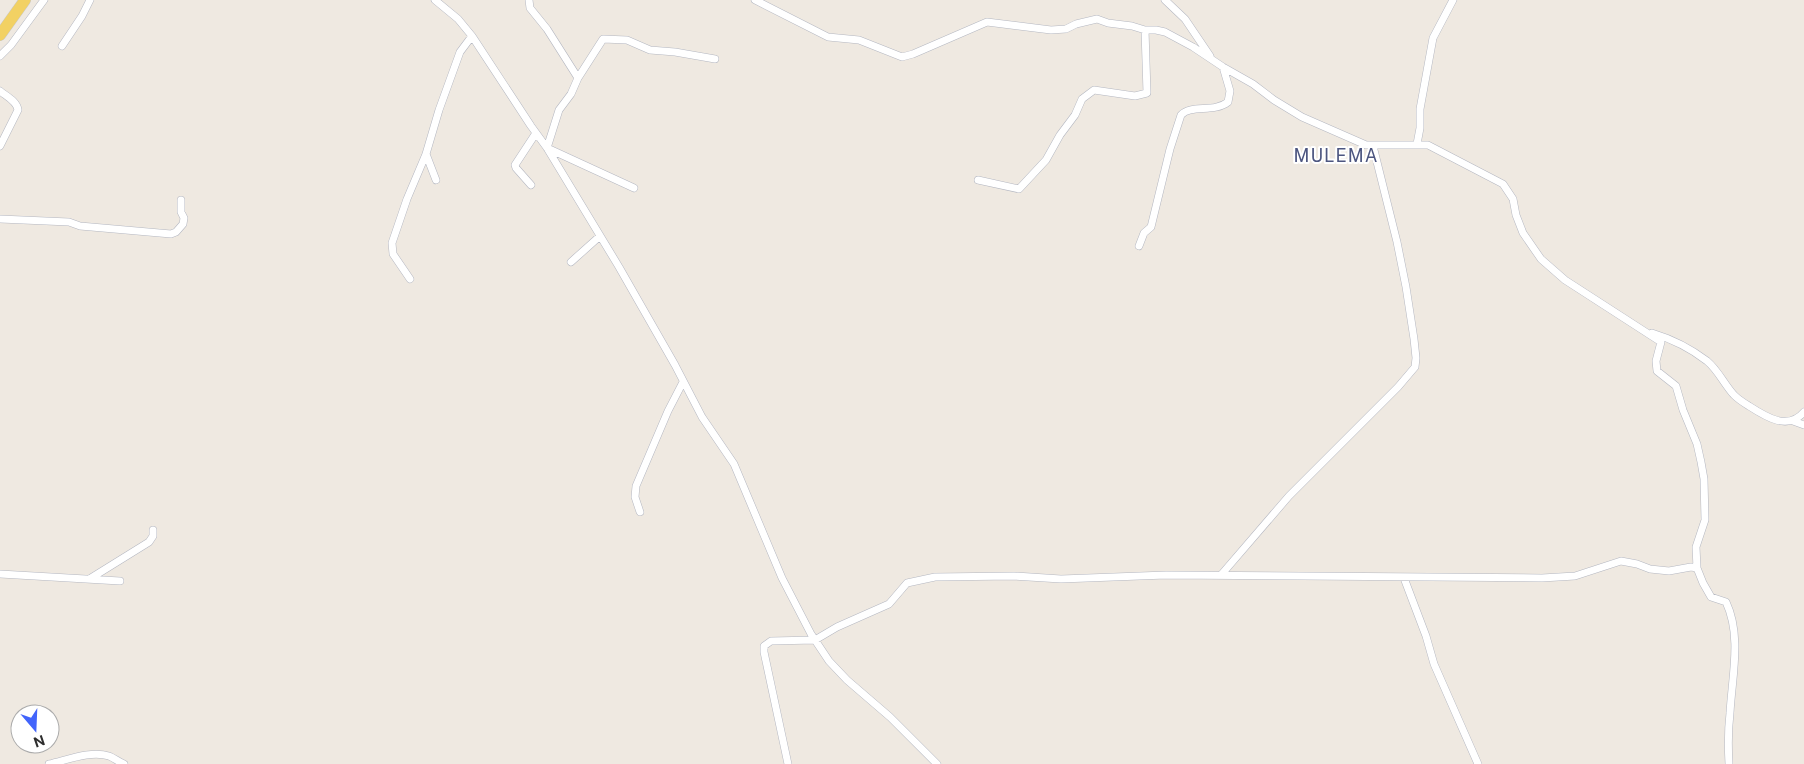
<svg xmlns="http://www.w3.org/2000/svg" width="1804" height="764" font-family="'Public Sans',sans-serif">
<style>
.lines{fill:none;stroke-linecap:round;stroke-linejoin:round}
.street-casing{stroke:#b4b7c1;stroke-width:8}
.primary-casing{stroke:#c9c9c9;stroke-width:12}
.street{stroke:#fff;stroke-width:7}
.primary{stroke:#f2d163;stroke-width:11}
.labels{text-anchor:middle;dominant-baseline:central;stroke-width:4;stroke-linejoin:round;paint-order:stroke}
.quarter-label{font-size:18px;letter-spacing:1px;fill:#4d5680;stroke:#fff}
</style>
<rect width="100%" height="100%" fill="#efe9e1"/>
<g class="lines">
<!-- street casing -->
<g class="street-casing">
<path id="street" d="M435 0 458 19 472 36 531 126 547 148 619 267 675 365 702 417 734 464 782 578 811 634 829 661 847 680 890 717 937 764
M529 0 530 8 547 29 578 78 571 94 559 110 547 148 634 188
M755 0 828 37 859 40 902 57 913 54 987 22 1051 30 1066 29 1076 24 1097 19 1108 23 1132 26 1145 30H1156L1165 32 1193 47 1223 67 1253 84 1274 100 1302 117 1366 145H1428L1503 184 1513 199 1516 215 1523 233 1541 259 1565 280 1661 342 1656 361 1657 371 1676 386 1683 410 1697 444 1701 462 1704 479 1705 520 1696 547 1697 568 1703 583 1711 597 1726 602C1742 636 1732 676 1730 713 1728 730 1728 747 1729 764
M1165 0 1185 19 1210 56
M62 46 82 16 90 0
M0 56 11 45 44 0
M578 78 603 39 627 40 650 50 675 52 715 59
M0 91C6 96 17 101 18 110L0 146
M1417 144 1420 128V109L1433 38 1453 0
M426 154 436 180
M978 180 1019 189 1046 160 1060 135 1075 115 1082 99 1094 90 1135 96 1147 93 1145 30
M531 185 516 168 515 165 536 133
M0 219 69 222 80 226 171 234 176 232 183 224 184 218 181 212V200
M1139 246 1144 233 1151 227 1170 149 1181 115C1191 104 1214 113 1228 102L1230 91 1223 67
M571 262 600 236
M410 279 393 254 392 243 407 199 426 154 439 110 460 52 472 36
M1652 333C1672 339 1690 348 1707 361 1718 370 1724 384 1734 395 1738 399 1744 403 1749 406 1766 417 1788 431 1804 412
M1793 421 1804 425
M640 512 635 497 636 486 668 411 683 382
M0 574 120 581
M1221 575 1289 496 1398 387 1415 367 1416 358 1414 339 1406 287 1397 242 1373 146
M91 578 149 542 153 536V530
M1404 578 1426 636 1434 664 1478 764
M49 764C67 760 91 750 109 756 114 758 119 762 124 764
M788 764 764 652V646L771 641 815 640 837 627 889 604 907 583 935 577 1014 576 1061 579 1166 575 1542 578 1575 576 1621 561 1637 564 1650 569 1669 571 1691 567 1697 568"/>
</g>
<!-- primary casing -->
<g class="primary-casing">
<path id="primary" d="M0 35 25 0"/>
</g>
<!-- street -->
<use href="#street" class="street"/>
<!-- primary -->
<use href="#primary" class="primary"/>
</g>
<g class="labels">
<!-- quarter labels -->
<g class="quarter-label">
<text x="1336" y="155">MULEMA</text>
</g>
</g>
<!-- north arrow -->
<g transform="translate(35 729) rotate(161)"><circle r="24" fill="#ffffff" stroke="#ababab"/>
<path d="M0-4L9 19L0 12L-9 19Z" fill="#4264fb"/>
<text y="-8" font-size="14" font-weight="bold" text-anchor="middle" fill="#2e2e2e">N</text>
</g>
</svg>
